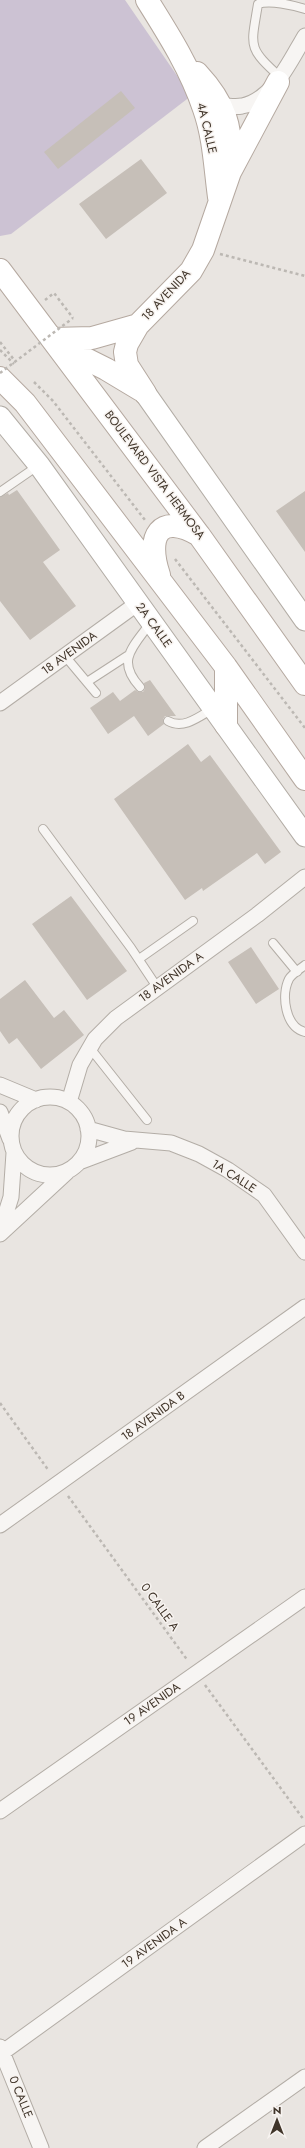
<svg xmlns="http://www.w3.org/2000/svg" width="305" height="2148" font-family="Jost,sans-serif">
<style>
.green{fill:#ccc2d3}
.building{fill:#c6bfb8}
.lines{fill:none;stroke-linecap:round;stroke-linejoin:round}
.lane-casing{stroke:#b3ada6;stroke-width:10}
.street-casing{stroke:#b3ada6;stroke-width:17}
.secondary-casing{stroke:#b3ada6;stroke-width:23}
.primary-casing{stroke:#b5a9a0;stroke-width:24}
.path{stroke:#bcb8b3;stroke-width:2.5;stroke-dasharray:3 3;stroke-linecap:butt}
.lane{stroke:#f7f5f3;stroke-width:8}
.street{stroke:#f7f5f3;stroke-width:15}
.secondary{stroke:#fff;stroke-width:21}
.primary{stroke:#fff;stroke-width:22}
.path-bridge{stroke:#bcb8b3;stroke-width:2.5;stroke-dasharray:3 3;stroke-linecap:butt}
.labels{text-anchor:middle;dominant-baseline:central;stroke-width:3;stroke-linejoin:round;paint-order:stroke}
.street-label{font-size:12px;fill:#40352a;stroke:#f7f3f0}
</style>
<rect width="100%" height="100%" fill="#e9e5e1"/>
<!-- green -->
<path class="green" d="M0 0H125L191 96 11 234 0 236Z"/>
<!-- building -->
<path class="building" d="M121 91 135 108 58 169 44 152Z
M141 159 167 193 106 239 79 204Z
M17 490 60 550 43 562 76 606 30 640 0 601V497L8 493 9 495Z
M305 491V552L276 511Z
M150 680 176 716H165L163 719 164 724 148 736 134 716 108 734 90 708 113 692 120 701 135 690 138 692H143L145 689 144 683Z
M188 744 201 762 210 755 281 852 265 864 257 853 203 891 202 888 185 900 114 799Z
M71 896 127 971 87 1000 32 924Z
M251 947 279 989 256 1004 228 962Z
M25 980 54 1018 64 1010 84 1035 41 1069 17 1038 9 1044 0 1031V999Z"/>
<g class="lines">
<!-- lane casing -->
<g class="lane-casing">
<path id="lane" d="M280 77C247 47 251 47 258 4 270 0 292 5 305 9
M0 492 39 465
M65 656 96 693
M87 682 127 656
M140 687C115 660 134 646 151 622
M168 721C184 730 200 716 214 708
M43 829 131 948 157 987
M273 943 297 972
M139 959 193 921
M305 965C300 969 292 974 289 979 281 995 285 1027 305 1032
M90 1048 147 1120"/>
</g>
<!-- street casing -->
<g class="street-casing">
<path id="street" d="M223 106C229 106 236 107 242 106 273 100 290 61 305 36
M0 703 138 603
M0 1085 36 1100
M11 1136a39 39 0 1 1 78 0a39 39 0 1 1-78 0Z
M69 1102 80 1065 95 1039 116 1018 257 915 305 877
M0 1112 10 1139
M88 1129 124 1139 171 1143 199 1154 228 1170 264 1195 305 1252
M79 1162 132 1142
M0 1232 11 1197 14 1153
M0 1234 67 1172
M0 1525 305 1307
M0 1811 305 1597
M0 2047 41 2148
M3 2052 305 1834
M205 2148 305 2077"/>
</g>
<!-- secondary casing -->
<g class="secondary-casing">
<path id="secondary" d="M145 393 305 620
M0 417 39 465 305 836"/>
</g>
<!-- primary casing -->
<g class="primary-casing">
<path id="primary" d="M147 0C169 35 191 70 204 109 214 137 215 168 219 197
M197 73C225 103 233 127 230 169
M0 270 199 535 305 684
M52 339 92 338 138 325
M62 347 106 369 141 390
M0 378 25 403 226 667 305 779
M145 393 127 365 125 352 127 344 138 325 191 271 203 250 230 172 278 82
M159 575C146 536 159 512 199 535
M226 667V725"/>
</g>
<!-- path -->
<path class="path" d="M220 254 305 276
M45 300 54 293 73 318
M0 342 15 361
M0 350 14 364
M34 382 53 401 145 520
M175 559 305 728
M0 1403 49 1471
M68 1496 188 1661
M205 1685 304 1820"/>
<!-- lane -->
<use href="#lane" class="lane"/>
<!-- street -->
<use href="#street" class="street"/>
<!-- secondary -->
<use href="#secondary" class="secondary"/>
<!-- primary -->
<use href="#primary" class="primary"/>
<!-- path-bridge -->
<path class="path-bridge" d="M0 373 73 318"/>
</g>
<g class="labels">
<!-- street labels -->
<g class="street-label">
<text transform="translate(207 128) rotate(77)">4A CALLE</text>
<text transform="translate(166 295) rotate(-47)">18 AVENIDA</text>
<text transform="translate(155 475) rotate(53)">BOULEVARD VISTA HERMOSA</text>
<text transform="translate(154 625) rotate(54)">2A CALLE</text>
<text transform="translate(69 653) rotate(-36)">18 AVENIDA</text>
<text transform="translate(171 977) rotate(-36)">18 AVENIDA A</text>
<text transform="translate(234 1176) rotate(33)">1A CALLE</text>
<text transform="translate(153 1416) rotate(-36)">18 AVENIDA B</text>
<text transform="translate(160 1607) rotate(54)">0 CALLE A</text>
<text transform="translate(152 1704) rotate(-35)">19 AVENIDA</text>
<text transform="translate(154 1943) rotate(-36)">19 AVENIDA A</text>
<text transform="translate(21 2097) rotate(68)">0 CALLE</text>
</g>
</g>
<!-- north arrow -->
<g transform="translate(277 2120)" stroke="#f7f3f0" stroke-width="3" paint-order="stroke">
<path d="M0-3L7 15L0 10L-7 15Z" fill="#40352a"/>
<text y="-6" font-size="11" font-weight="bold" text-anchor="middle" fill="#40352a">N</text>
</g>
</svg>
